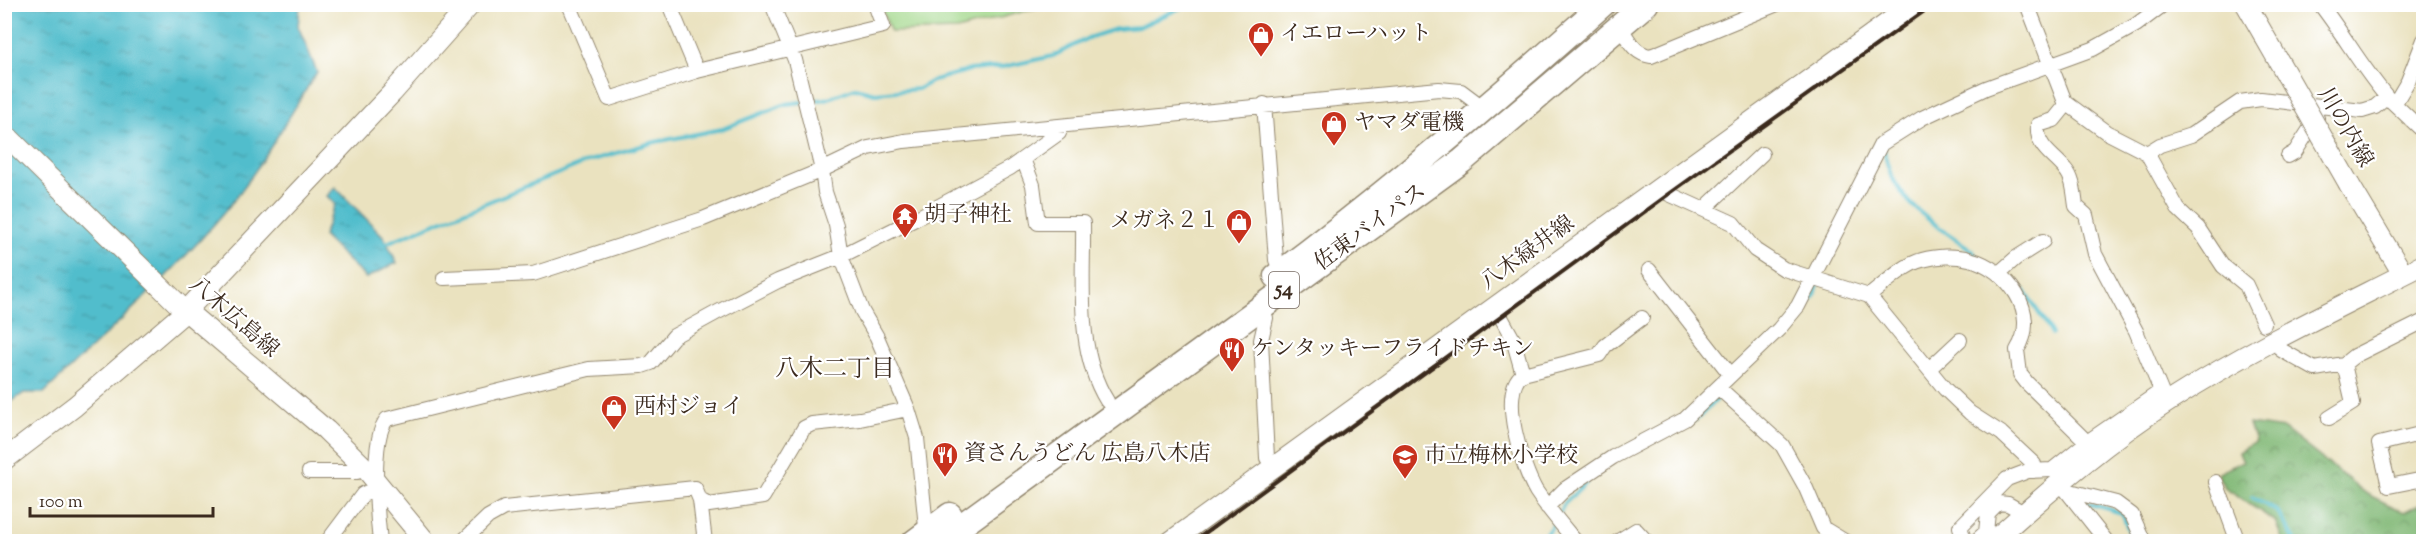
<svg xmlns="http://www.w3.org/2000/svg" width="2428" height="546" font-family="'Sorts Mill Goudy','Noto Serif JP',serif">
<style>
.forest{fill:url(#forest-crowns);stroke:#5e714a;stroke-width:1.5}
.green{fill:#a1d789;stroke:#6e8054;stroke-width:1.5}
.water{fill:url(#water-ripples);stroke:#467475;stroke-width:1.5}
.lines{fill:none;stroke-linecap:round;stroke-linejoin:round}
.stream{stroke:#51bdcc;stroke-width:4}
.street-casing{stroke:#92866e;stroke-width:16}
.secondary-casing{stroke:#92866e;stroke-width:22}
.highway-casing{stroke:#92866e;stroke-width:27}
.street{stroke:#fff;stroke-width:14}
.secondary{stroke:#fff;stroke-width:20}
.highway{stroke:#fff;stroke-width:24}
.rail{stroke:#3b2a1e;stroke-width:4}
.secondary-bridge-casing{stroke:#92866e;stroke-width:22;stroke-linecap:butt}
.secondary-bridge{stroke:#fff;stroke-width:20}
.labels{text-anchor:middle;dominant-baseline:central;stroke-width:4.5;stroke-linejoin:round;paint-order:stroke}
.shield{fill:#fff;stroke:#766a62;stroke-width:1.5}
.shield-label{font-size:21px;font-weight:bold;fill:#3b2a1e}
.poi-label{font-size:22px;fill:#3b2a1e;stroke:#fff;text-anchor:start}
.street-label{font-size:22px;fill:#3b2a1e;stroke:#fff}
.neighbourhood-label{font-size:24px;fill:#3b2a1e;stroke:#fff}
</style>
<defs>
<pattern id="forest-crowns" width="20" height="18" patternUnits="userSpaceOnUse" patternTransform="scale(1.5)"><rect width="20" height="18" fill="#80b875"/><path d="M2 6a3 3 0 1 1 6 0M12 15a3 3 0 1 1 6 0" fill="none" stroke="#6a965f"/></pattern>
<pattern id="water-ripples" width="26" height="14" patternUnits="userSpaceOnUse" patternTransform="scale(1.5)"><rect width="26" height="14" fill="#51bdcc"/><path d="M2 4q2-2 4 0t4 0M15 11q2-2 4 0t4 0" fill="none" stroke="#449aa5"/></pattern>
</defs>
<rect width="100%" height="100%" fill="#fff"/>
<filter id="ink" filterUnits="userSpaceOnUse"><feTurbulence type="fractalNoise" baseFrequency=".0167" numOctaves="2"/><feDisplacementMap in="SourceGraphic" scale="12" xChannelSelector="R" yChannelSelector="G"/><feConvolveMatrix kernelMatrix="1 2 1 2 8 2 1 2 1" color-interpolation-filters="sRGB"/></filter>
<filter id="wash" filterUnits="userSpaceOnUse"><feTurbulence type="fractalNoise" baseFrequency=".008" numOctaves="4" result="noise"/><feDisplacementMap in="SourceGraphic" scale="24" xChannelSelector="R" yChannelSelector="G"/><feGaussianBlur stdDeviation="1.35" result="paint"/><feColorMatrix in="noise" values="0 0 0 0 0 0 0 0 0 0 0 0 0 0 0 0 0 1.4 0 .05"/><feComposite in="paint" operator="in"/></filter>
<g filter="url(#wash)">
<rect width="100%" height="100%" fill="#eae2bf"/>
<!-- forest -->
<path class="forest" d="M2249 424 2284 429 2367 494 2404 512 2423 502V541H2283L2275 521 2226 489 2217 474 2243 461 2239 452 2255 442Z"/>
<!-- green -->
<path class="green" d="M880 5H1047L957 30 891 32Z"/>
<!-- water -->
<path class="water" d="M5 5H300L298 26 317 72C288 118 261 167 227 209 172 276 106 333 44 393H24L5 406Z
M335 187 384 237 397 263 366 278 323 236 335 204 327 196Z"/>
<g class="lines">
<!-- stream -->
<path class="stream" d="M2055 70 2081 60
M809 101 826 99 855 88 875 93 918 89 934 80 970 70 1003 67 1053 56 1088 38 1116 29 1139 27 1189 4
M1884 150C1886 159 1888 169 1892 177 1908 210 1943 230 1972 250L1976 257
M384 244 589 161 655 142 722 129 786 104 802 102
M2018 287 2025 291 2052 334
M1804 307 1815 295 1818 283
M1691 422 1699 417 1720 395
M2252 497 2278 512 2296 542
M2080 501 2122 513 2133 542
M1558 516 1564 504 1586 483
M1540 542 1555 522"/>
</g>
</g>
<g filter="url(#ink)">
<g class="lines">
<!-- street casing -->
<g class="street-casing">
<path id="street" d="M569 4 609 99 697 71 883 26 875 4
M669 4 697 71
M772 4 795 60 822 170 825 192 836 225 841 256 862 311 877 337 908 409 917 438 927 537
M2027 4 2065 102 2106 132 2147 153 2178 209 2198 228 2223 266 2246 285 2264 324
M2320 4C2344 35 2362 68 2387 97
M1620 27C1629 40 1634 54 1651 56L1777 4
M2395 103 2408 81 2424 40
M1264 104 1276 260 1283 277
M2147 153 2160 145 2191 135 2240 102 2261 99 2362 111 2375 107 2387 97 2424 132
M2288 156 2295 152 2317 118
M1023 159 1033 185 1038 223H1083C1084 281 1075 350 1107 401
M1661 186 1669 194 1733 223 1755 250 1784 269 1869 296 1945 389 1970 413 2001 433 2034 464V471
M1704 209 1762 154
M1649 270 1730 374
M1999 273 2016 258 2043 241
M444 278 533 274 703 219 822 170 868 148 904 141 1439 89 1461 91 1485 109
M1869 296C1885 284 1903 265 1922 260 1936 256 1955 255 1969 259 2007 268 2041 313 2017 350L2020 374 2027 383 2087 442
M1261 307 1266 318 1261 340 1267 458 1274 467
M1496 308 1513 339 1523 374
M2281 350 2315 369 2344 364 2354 356 2424 321
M1929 369 1960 340
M1719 388 1782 445 1805 486 1823 528 1846 542
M2329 418 2353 403 2344 364
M2424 433 2379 444 2389 486 2424 479
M309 472H357L365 468
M2216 482 2238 542
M2065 489 2107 542
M2066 490 2116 503 2132 515 2144 542
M700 500 705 542
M1547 507 1565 489 1613 457 1685 419 1779 329 1798 306 1881 144 1922 118 1986 88 2093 49 2136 25 2164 4
M327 542 363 494 374 489
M380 542C377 515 370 438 387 419L589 369 642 366 651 363 674 336 716 313 778 281 841 256 915 219 1010 168 1059 133 1061 126
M462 542 488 517 504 508 695 488 700 500 709 505 763 497 804 428 812 424 860 419 908 409
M1576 542C1562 525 1548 509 1536 491 1523 469 1497 392 1523 374L1599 355 1605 346 1642 318
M1617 542 1636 530 1647 542
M1965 542 1960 527 2007 479 2028 471 2052 470 2087 442 2161 391 2136 331 2095 254 2086 215 2076 206C2074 194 2074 179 2065 169 2053 154 2036 148 2038 125L2054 120 2067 104
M1975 542 1986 532 1988 513 1998 503 2008 504 2024 513"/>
</g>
<!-- secondary casing -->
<g class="secondary-casing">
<path id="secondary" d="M4 133 178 304 326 430 365 468 426 542
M2349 184 2403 274
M4 460 75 406 186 311 392 93 471 4
M1170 542 1914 4
M1992 542C2050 490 2109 439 2174 398 2254 347 2340 307 2424 264"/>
</g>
<!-- highway casing -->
<g class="highway-casing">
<path id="highway" d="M1276 276C1390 191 1497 99 1603 4
M914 542 950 515
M939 542 1462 161 1646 4"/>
</g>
<!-- street -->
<use href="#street" class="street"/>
<!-- secondary -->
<use href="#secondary" class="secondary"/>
<!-- highway -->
<use href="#highway" class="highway"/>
<!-- rail -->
<path class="rail" d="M1193 542 1669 194 1934 4"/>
<!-- secondary-bridge casing -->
<g class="secondary-bridge-casing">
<path id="secondary-bridge" d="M2246 4 2349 184"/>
</g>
<!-- secondary-bridge -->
<use href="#secondary-bridge" class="secondary-bridge"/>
</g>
</g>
<!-- icons -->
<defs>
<g id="shop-pin" transform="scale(1.35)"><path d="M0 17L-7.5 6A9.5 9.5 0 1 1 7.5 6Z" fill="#c8321e" stroke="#fff"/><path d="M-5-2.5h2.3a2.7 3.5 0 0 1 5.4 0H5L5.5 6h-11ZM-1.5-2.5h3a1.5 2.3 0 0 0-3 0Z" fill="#fff"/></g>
<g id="temple-pin" transform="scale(1.35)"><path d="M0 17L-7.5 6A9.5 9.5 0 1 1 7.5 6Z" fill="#c8321e" stroke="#fff"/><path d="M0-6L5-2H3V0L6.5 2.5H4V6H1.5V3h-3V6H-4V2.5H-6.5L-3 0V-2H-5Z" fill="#fff"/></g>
<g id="restaurant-pin" transform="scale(1.35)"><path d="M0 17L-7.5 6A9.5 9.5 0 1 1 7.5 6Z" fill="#c8321e" stroke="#fff"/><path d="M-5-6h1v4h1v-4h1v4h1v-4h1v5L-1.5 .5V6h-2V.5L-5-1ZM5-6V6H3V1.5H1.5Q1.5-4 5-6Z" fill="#fff"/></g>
<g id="school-pin" transform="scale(1.35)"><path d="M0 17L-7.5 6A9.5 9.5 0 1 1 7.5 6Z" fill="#c8321e" stroke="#fff"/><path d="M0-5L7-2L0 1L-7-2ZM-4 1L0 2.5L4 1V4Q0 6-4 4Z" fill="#fff"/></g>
</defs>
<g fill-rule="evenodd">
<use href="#shop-pin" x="1261" y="35"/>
<use href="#shop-pin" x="1334" y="124"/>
<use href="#temple-pin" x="905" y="216"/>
<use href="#shop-pin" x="1239" y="222"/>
<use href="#restaurant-pin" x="1232" y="350"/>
<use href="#shop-pin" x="614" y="408"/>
<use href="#restaurant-pin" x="945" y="455"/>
<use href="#school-pin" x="1405" y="457"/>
</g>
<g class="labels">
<!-- shield labels -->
<rect class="shield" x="1269" y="272" width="30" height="36" rx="4.5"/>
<g class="shield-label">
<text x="1284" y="290">54</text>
</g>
<!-- poi labels -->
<g class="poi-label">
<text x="1280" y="35">イエローハット</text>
<text x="1354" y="124">ヤマダ電機</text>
<text x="924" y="216">胡子神社</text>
<text x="1220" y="222" text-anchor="end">メガネ２１</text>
<text x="1252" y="350">ケンタッキーフライドチキン</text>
<text x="634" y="408">西村ジョイ</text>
<text x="964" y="455">資さんうどん 広島八木店</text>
<text x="1424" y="457">市立梅林小学校</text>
</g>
<!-- street labels -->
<g class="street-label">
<text transform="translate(2344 128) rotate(60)">川の内線</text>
<text transform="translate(1371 228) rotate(-36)">佐東バイパス</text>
<text transform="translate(1528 254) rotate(-36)">八木緑井線</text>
<text transform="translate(233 318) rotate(41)">八木広島線</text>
</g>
<!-- neighbourhood labels -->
<g class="neighbourhood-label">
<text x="835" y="370">八木二丁目</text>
</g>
</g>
<!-- margin -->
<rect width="2428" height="546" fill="none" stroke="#fff" stroke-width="24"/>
<!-- scale -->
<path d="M30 507v9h183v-9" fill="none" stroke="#3b2a1e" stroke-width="3"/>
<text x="39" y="507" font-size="18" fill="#3b2a1e" stroke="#ffffff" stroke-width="4.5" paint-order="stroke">100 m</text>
</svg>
